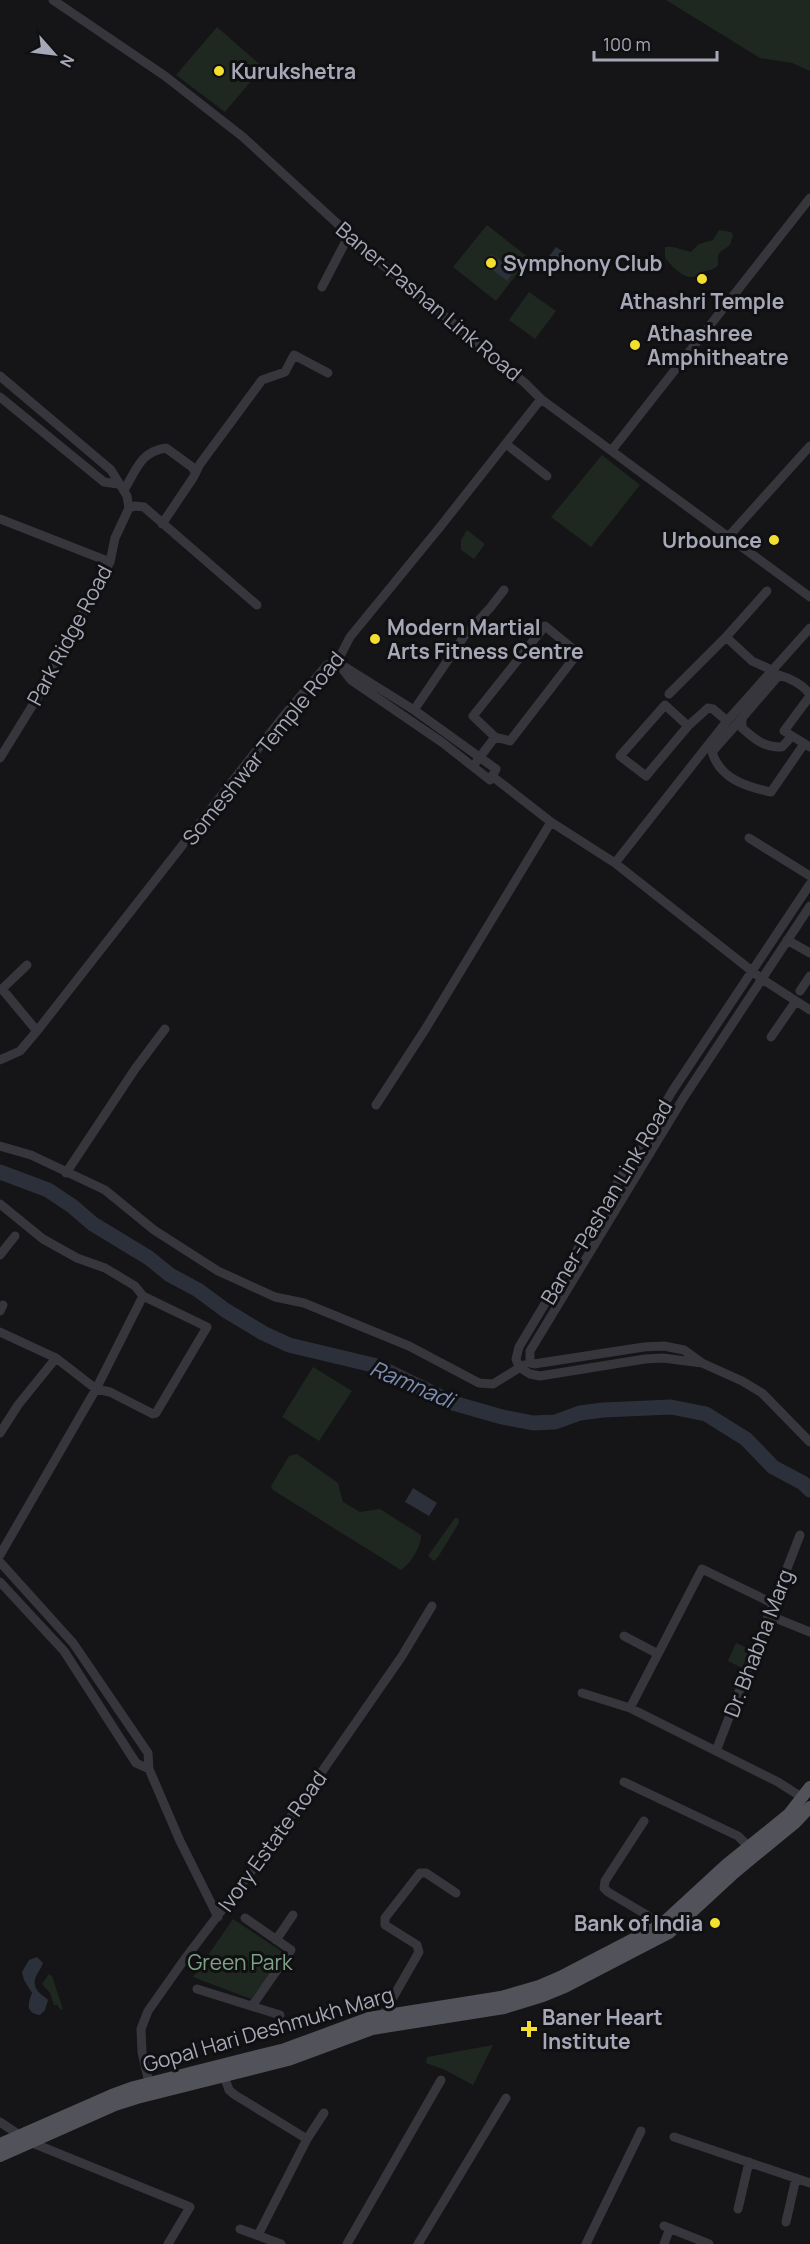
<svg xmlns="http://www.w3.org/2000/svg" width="810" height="2244" font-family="Manrope,sans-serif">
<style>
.green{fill:#1f2721}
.water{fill:#2b303b}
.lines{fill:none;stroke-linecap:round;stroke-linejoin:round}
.river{stroke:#2b303b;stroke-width:15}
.minor{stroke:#36363c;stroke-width:9}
.major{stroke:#52525b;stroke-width:12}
.poi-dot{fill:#f3df30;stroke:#101012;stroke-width:2}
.labels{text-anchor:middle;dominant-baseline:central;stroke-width:6;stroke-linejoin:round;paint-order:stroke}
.poi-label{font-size:21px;font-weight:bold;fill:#a6a8b7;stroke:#101012;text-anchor:start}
.street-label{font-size:21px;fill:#a6a8b7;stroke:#101012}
.park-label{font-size:21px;fill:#7da288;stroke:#101012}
.water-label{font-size:22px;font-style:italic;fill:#7d8db2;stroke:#101012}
</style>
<rect width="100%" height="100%" fill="#151517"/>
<!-- green -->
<path class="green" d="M666 0H810V71L792 63 760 58Z
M217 27 263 67 225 112 176 75Z
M487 225 529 258 496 301 453 267Z
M719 230 731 232 733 235 730 245C719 254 718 249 718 265 713 270 711 270 705 271 700 272 697 277 692 277 682 278 671 265 665 258V247H673L691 252 699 244 713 240Z
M529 292 556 311 535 339 509 320Z
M602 455 640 485 591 547 551 517Z
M467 530 485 544 474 559 461 550V540Z
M313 1367 352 1391 319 1441 282 1417Z
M297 1454 338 1483 343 1502 360 1512 380 1509 421 1535C422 1545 410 1565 401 1570L273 1490 271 1486 289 1456Z
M455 1518H458L459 1523 438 1557 434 1561 428 1556 430 1553Z
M736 1643 750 1649 742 1668 728 1661Z
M233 1919 284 1953 251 1999 193 1977Z
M49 1974 52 1976 63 2009 61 2010 57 2005H54L50 1993 42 1984Z
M493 2045 473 2085 445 2070 426 2063 427 2057Z"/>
<!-- water -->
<path class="water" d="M556 247 565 253 553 270 544 263Z
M492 254 514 271 507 281 485 264Z
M413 1488 437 1503 429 1516 405 1502Z
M37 1957 43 1963C40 1972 30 1980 37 1990 40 1995 45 1996 48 2000L45 2010 40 2015C25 2013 28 2003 32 1993L24 1980 22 1972 29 1960Z"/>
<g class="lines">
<!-- river -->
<path class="river" d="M0 1172 48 1190 72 1206 93 1224 149 1258 170 1275 198 1290 225 1310 263 1333 289 1345 377 1366 453 1403 502 1417 533 1423 555 1422 580 1413 603 1410 671 1407 706 1414 746 1439 773 1467 803 1483 810 1490"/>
<!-- minor -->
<path class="minor" d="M53 0 165 76 243 137 377 260 525 383 541 399 810 597
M322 287 349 235
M0 376 111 470 127 496 129 508
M0 397 104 482 118 484
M506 444 547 476
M612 450 810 198
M124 490C137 469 140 452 166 448L192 467 195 472
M129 508 135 506 144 507 257 605
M0 519 110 562
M162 524 193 478 200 464 262 380 285 372 294 355 328 373
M728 537 810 446
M545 626 578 653 510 741 495 737 473 716Z
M726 637 767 591
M337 662 414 710 496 769 490 780 443 743 351 680Z
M669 694 726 637 752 661 774 671
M810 696 784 731 810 747
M665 705 688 726 646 776 620 756Z
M414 710 465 635 490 608 504 590
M742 718 712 752C720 779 747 787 771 792L804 744
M688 726 708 708 713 709 727 721
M792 736 782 747C763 747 756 740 742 728V718L779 675C790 678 804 685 810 695
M0 758 42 690 110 562 115 538 129 508
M477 761 495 737
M492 776 551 822 615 863 762 979 810 1010
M749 838 810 876
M615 863 727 721 810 628
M810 906 684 1097 530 1351V1363L534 1364 644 1347 664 1346 684 1350 702 1363 742 1381 762 1393 810 1442
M787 940 810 953
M27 965 2 989 37 1031
M800 991 810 976
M771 1037 796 1001
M0 1060 20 1051 37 1031 282 718 327 665 337 662 350 637 440 527 541 399
M376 1105 426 1028 551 822
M0 1146 31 1155 105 1190 154 1230 218 1271 275 1297 304 1303 409 1346 479 1383 493 1384 524 1365
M66 1173 135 1069 165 1029
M0 1204 43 1239 77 1258 105 1268 135 1286 143 1296 207 1327 156 1413 153 1414 110 1392 96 1389 0 1555
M0 1255 15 1236
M0 1311 3 1305
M0 1332 56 1358
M702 1363 663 1358 645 1359 540 1376 530 1374 519 1367 516 1359 519 1347 673 1090 810 884
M0 1433 18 1405 56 1358 96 1389 143 1296
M0 1562 73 1643 148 1753 149 1769 136 1763 64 1651 0 1582
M768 1615 810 1632
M624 1636 658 1654
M582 1693 630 1708 778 1782 803 1798
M630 1708 702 1569 772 1603
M716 1751 800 1535
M149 1769 180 1841 218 1917
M624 1782 738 1836 749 1847
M644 1821 605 1881 604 1888 608 1892 662 1924
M245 1918 291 1950 252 2006
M276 1940 293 1915
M197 1989 280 2015
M383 2015 419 1952 417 1945 385 1925V1918L420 1873H426L456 1893
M224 2076 229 2090 235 2095 307 2139
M149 2083 142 2052 141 2029 148 2011 184 1960 269 1848 402 1656 432 1606
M0 2122 30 2142 190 2207 168 2244
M674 2137 810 2183
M738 2209 749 2162
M786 2222 796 2178
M664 2226 709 2244
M240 2229 281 2244
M258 2235 307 2139 324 2113
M347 2244 441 2080
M418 2244 506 2098
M586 2244 641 2131
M664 2244 670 2228"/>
<!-- major -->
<path class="major" d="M0 2144 112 2095 134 2087 285 2049 369 2018 501 1997 539 1986 560 1977 662 1924 726 1865 789 1814 810 1787
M0 2156 115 2105 137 2098 288 2060 372 2029 504 2008 543 1996 565 1987 669 1933 734 1873 796 1822 810 1807"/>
</g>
<!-- markers -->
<g class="poi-dot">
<circle cx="219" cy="71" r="6"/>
<circle cx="491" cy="263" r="6"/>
<circle cx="702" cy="279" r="6"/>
<circle cx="635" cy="345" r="6"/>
<circle cx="774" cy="540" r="6"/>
<circle cx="375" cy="639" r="6"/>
<circle cx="715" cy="1923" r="6"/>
<path d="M526 2020h6v6h6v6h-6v6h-6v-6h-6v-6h6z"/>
</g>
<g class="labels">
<!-- poi labels -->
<g class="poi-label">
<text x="231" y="71">Kurukshetra</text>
<text x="503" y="263">Symphony Club</text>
<text x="702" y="301" text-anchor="middle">Athashri Temple</text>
<text x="647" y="333">Athashree<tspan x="647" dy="24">Amphitheatre</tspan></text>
<text x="762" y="540" text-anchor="end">Urbounce</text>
<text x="387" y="627">Modern Martial<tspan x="387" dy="24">Arts Fitness Centre</tspan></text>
<text x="703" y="1923" text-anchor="end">Bank of India</text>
<text x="542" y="2017">Baner Heart<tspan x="542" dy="24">Institute</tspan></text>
</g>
<!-- street labels -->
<g class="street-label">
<text transform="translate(429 301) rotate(40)">Baner-Pashan Link Road</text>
<text transform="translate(69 635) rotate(-62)">Park Ridge Road</text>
<text transform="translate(263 748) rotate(-51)">Someshwar Temple Road</text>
<text transform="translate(606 1202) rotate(-59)">Baner-Pashan Link Road</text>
<text transform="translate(758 1643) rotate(-69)">Dr. Bhabha Marg</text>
<text transform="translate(272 1841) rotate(-54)">Ivory Estate Road</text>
<text transform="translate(268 2029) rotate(-16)">Gopal Hari Deshmukh Marg</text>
</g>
<!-- park labels -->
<g class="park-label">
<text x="240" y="1962">Green Park</text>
</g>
<!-- water labels -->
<g class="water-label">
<text transform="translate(412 1384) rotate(23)">Ramnadi</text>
</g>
</g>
<!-- north arrow -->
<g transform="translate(54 54) rotate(118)" stroke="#101012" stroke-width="4.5" paint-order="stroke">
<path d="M0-4.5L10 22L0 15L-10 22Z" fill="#a6a8b7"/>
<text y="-9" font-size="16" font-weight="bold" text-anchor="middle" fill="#a6a8b7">N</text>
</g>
<!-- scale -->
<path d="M594 51v9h123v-9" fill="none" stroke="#a6a8b7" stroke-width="3"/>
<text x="603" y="51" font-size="18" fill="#a6a8b7" stroke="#101012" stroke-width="4.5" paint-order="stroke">100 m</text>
</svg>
